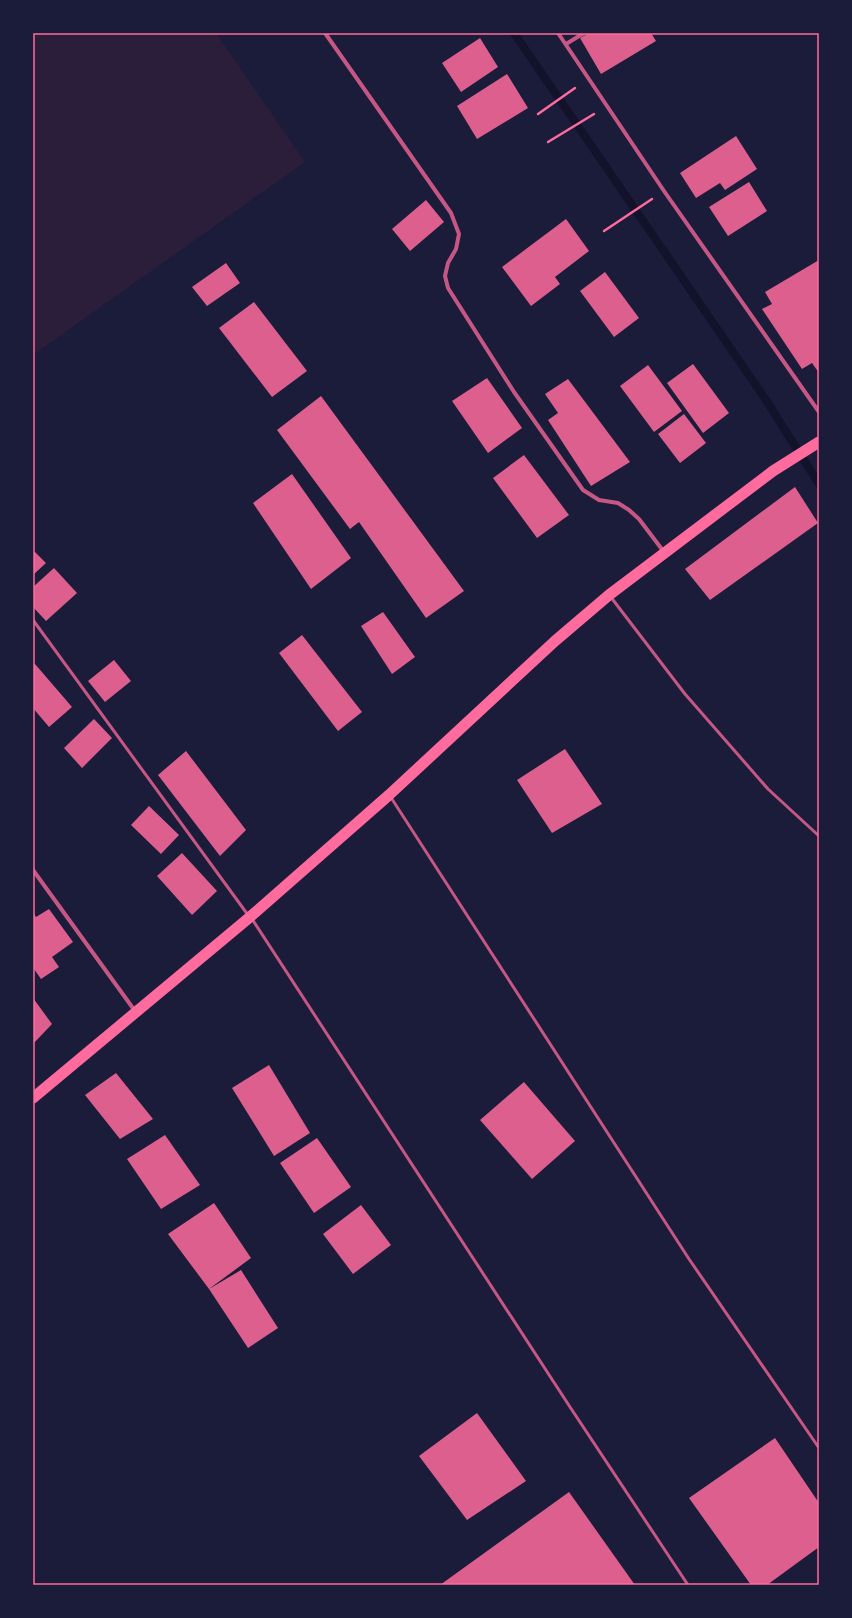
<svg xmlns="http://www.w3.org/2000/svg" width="852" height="1618" font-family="'IBM Plex Sans',sans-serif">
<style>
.green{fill:#2a1e3b}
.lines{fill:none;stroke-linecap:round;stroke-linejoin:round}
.stream{stroke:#12122b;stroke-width:8}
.building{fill:#dd5f8e}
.path{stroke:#ff6b9d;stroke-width:2.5}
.service{stroke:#c65784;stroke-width:3}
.minor{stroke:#c65784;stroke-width:4}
.trunk{stroke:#ff6b9d;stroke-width:11}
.neatline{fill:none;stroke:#ff6b9d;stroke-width:1.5}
</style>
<rect width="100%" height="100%" fill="#1b1b3a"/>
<!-- green -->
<path class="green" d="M33 33H216L305 162 33 355Z"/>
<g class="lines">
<!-- stream -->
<path class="stream" d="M514 33 766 400 819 484"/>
</g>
<!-- building -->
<path class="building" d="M589 33H651L656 41 601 74 580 38Z
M480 38 498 67 461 92 442 63Z
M507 74 528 108 477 139 457 106Z
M736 136 757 169 725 190 720 183 696 198 680 173Z
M749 182 767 211 728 236 709 207Z
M426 200 444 222 410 251 392 229Z
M566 219 589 251 555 277 560 284 531 306 502 267Z
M819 260V373L812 363 802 369 762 309 772 304 765 292Z
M226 263 240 283 207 306 192 287Z
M605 272 639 318 614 337 580 291Z
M254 302 307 371 272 397 219 328Z
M693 364 729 413 703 433 667 383Z
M648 365 682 411 654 432 620 386Z
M487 378 522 428 488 453 452 401Z
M568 379 630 462 591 486 548 420 558 413 545 394Z
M321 396 464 591 426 618 359 522 350 529 277 430Z
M684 414 706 443 680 463 658 434Z
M524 455 569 515 537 538 493 478Z
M292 474 351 558 311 589 253 503Z
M795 487 818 523 710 600 685 569Z
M33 550 46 563 33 575Z
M54 568 77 593 46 621 33 607V587Z
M383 612 415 657 392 674 361 626Z
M302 635 362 712 338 731 279 653Z
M114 660 131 681 105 702 88 681Z
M35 664 72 707 49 727 33 708V665Z
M94 719 112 738 82 768 64 748Z
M565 749 602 804 552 833 517 780Z
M186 751 246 830 220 856 158 775Z
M149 806 179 835 161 854 131 825Z
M182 853 217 891 192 915 157 876Z
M49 909 73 942 52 957 59 967 41 979 34 969 33 970V912L36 917Z
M33 998 52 1024 33 1044Z
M269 1065 310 1133 274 1156 232 1088Z
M116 1073 153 1119 120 1139 85 1095Z
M524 1082 575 1141 532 1179 480 1120Z
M165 1135 200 1185 161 1209 127 1159Z
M317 1138 351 1187 314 1213 280 1163Z
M214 1203 251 1258 209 1289 168 1234Z
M361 1205 391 1245 353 1274 323 1234Z
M241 1270 278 1328 248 1348 209 1289Z
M477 1413 526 1481 467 1520 419 1456Z
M775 1438 819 1503V1547L767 1585H751L689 1498Z
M569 1492 635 1585H440Z"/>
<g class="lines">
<!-- path -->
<path class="path" d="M538 114 575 88
M548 142 594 114
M604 231 652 199"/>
<!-- service -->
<path class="service" d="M610 596 685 694 768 789 819 836
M33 620 248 915
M390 796 689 1259 819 1448
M252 919 570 1407 688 1585"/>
<!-- minor -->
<path class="minor" d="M325 33 451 213 459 234 456 249 448 263 445 276 448 288 514 392 583 490 599 500 618 503 629 510 639 519 664 552
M558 33 664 191 819 412
M566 44 584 33
M33 870 135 1011"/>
<!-- trunk -->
<path class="trunk" d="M33 1098 250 917 389 795 555 641 609 595 773 471 819 442"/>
</g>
<!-- border -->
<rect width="852" height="1618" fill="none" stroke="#1b1b3a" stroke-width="68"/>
<rect x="34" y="34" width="784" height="1550" class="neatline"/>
</svg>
